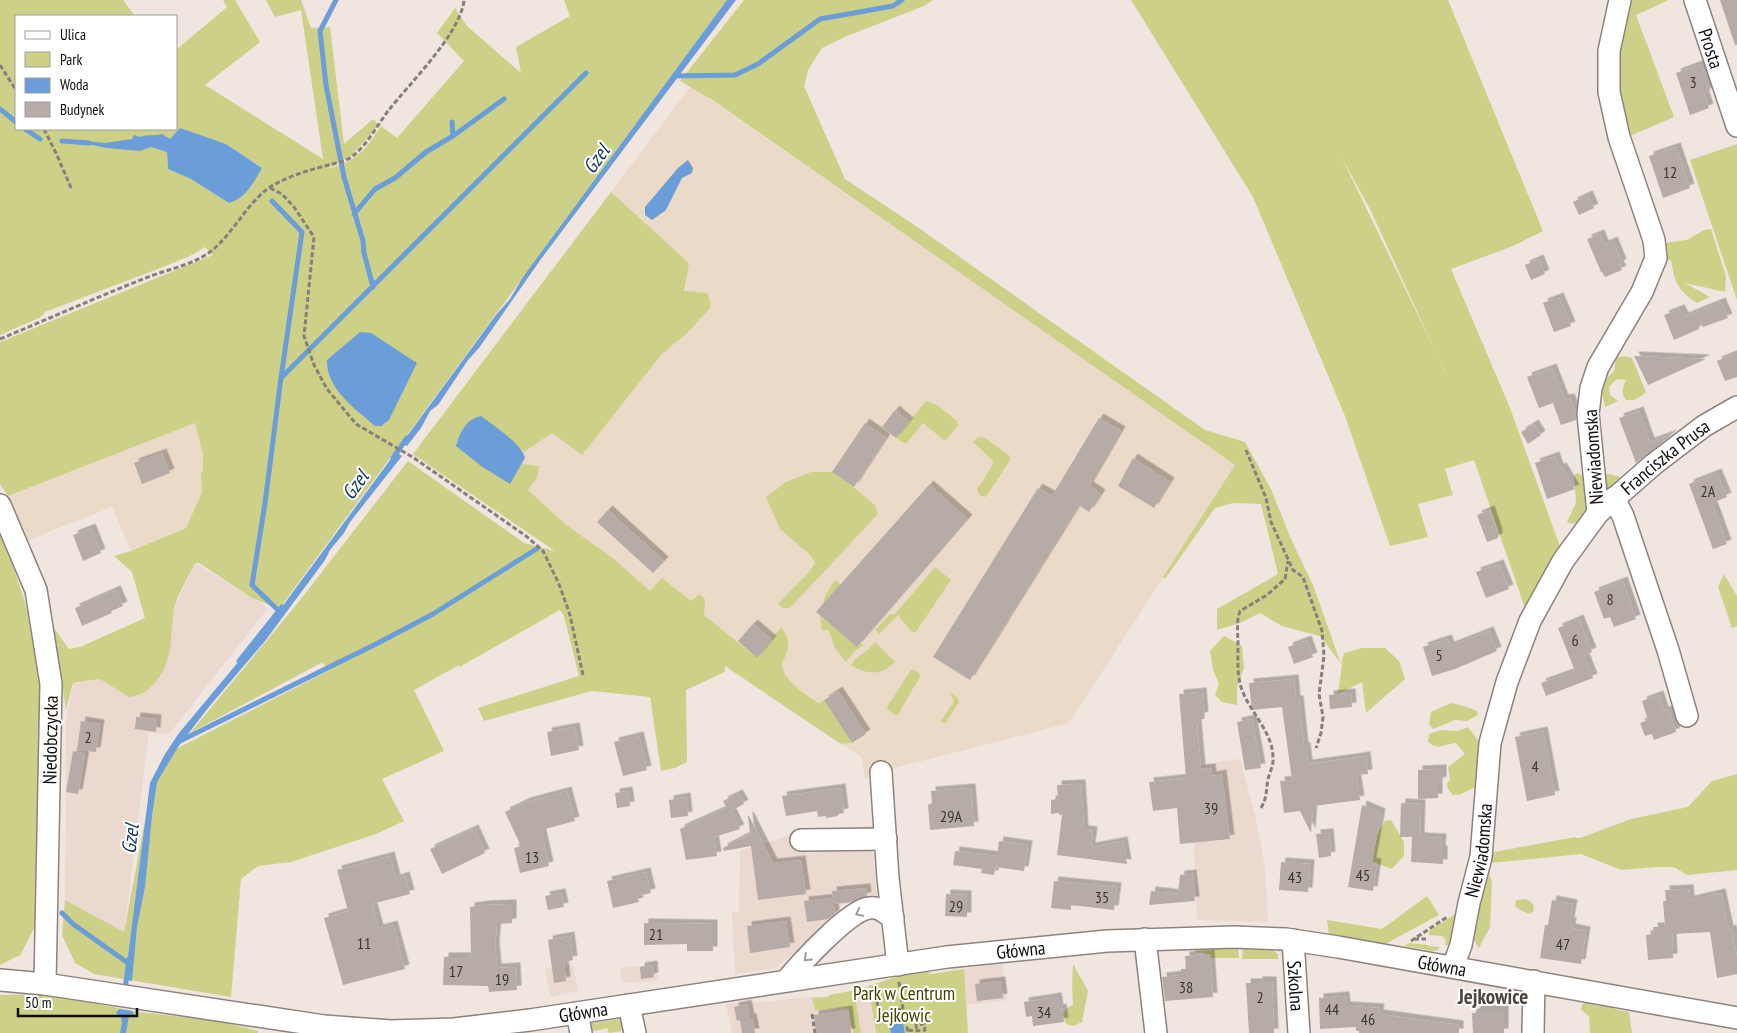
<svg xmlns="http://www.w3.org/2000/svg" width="1737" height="1033" font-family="'PT Sans Narrow',sans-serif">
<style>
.built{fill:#ebd8ce}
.industrial{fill:#ecdac9}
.green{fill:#cdd188;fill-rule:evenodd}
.water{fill:#6b9dd9}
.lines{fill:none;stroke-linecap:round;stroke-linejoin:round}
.stream{stroke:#6b9dd9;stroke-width:5}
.building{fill:#b7aba7;filter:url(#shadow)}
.minor-casing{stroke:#8d827d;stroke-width:24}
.path{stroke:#867f7b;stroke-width:3;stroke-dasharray:5 2.5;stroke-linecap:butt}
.minor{stroke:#fff;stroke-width:21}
.oneway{stroke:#9f9e9d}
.labels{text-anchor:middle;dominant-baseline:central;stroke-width:4;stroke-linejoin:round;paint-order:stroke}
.number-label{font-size:16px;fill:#3a3432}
.street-label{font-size:19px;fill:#100d0b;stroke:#fff}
.park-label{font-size:19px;fill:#424301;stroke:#fff}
.water-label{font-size:20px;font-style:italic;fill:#0f335a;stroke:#fff}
.quarter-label{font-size:21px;font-weight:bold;fill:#4d443f;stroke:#fff}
</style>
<defs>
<filter id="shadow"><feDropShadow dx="4.5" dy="-4.5" stdDeviation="0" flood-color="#0004"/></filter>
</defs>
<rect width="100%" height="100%" fill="#f0e5df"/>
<!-- built -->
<path class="built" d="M195 563 268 608 169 734 149 733 124 933 65 900 66 722 73 684 130 674 135 695Z
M1240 759 1256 819 1265 868 1268 922 1197 920 1193 822 1187 767Z
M876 825 872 843 877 900 864 904H842L835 919 820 927 800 948 775 968 735 974 732 912H739L740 851 791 835 797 831Z
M1002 964 1007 1000 966 1005 964 969Z
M573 965 578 991 551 997 545 969Z
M655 965 658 981 622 983 620 968Z
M868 986 875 1033H732L726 1004 752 1002 755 1003 819 996 820 998 843 992H852Z"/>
<!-- industrial -->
<path class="industrial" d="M691 86 1236 465 1069 723 879 772 865 779 861 757 413 455Z
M195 423 203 454V470L201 475 202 492 186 528 131 551 112 507 26 541 8 496Z"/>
<!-- green -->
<path class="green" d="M0 0H123L135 16H16V129H176V50L227 7 223 0H235L260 42 205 85 323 159 301 10 275 17 266 0H301L311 28 330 27 344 144 373 119 379 125 350 157 326 169C357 161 364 152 381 126L397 138 464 61 437 33 455 8 467 26 521 73 516 47 570 16 564 0H727L279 609 252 598 199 563H195C189 576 177 595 174 609 170 634 174 659 157 680 148 691 143 695 129 697L100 679 73 683 66 709 51 624 69 649 80 647 145 618 132 572 114 556 131 551 186 528 202 492 201 475 203 470V454L195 423 8 496 0 484V342L213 255 205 247 190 256 163 267 45 312 41 317 0 335ZM179 129 226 144 261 167 251 187 191 179 168 169 167 144Z
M744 0H933L924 6 847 36 822 48 808 70 804 86 845 179 913 224 1205 430 1245 442 1271 489 1291 539 1313 585 1341 664 1344 653 1362 648H1385L1399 661 1405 679 1366 713 1362 682 1338 694 1342 665 1320 636 1282 626 1260 613 1240 623 1217 630V609L1278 574 1261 504 1233 503 1215 508 1165 579 1163 577 1235 465 714 101 680 81Z
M1131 0H1448L1543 231 1513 246 1451 269 1510 408 1562 552 1526 611 1474 460 1445 469 1453 495 1418 504 1428 537 1390 546 1345 416 1253 197ZM1341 156 1371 211 1445 372V371Z
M1629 0H1669L1636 15 1674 117 1625 138 1617 70 1621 40Z
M1737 144V300L1690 160Z
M611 192 689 263 684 291 708 293 711 307 688 332 661 355 582 455 552 433 524 452 521 450 509 484 522 464 539 466 537 478 528 490 565 524 614 559 650 591 662 578 691 601 699 594 705 599 704 615 757 658 781 627C789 638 790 645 785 657 785 657 782 663 782 664 781 679 808 697 819 703L824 700 852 743 841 744 725 666V672L686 690 687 762 675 768 661 771 650 697 592 691 484 721 478 708 579 676 564 616 560 610 470 661 460 667 459 665 414 690 444 751 382 779 404 821 376 834 291 862 258 866 241 879 231 997 94 974 75 963 62 935 65 900 124 932 151 789 176 749 332 669 321 663 190 733 297 604 408 461 524 543 555 551 413 454Z
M1711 229 1726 276 1725 292 1685 283 1710 297 1697 303C1681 293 1673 282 1672 262L1664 256 1663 246 1665 243 1687 240 1704 230Z
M1623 356 1632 358 1646 392C1639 398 1635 401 1626 400 1620 393 1623 387 1626 380L1617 379 1609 387 1610 395 1618 401 1605 407 1602 393 1606 379 1614 371 1616 358Z
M926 401 937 405 957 421 958 426 945 441 923 423 906 444 896 438Z
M981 437 985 438 1010 456V460L986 497 979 495 977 488 981 484 994 462 973 442 977 438Z
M811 472H832L854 487 852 486 875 505 878 514 790 608H783L778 604 810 571 815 563 810 555 780 529 766 497 786 482Z
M1577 473 1587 478 1590 503 1577 522 1573 524 1567 522 1576 503 1574 476Z
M1611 474 1622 478 1606 495 1602 475Z
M0 532 9 553 26 606 39 681 42 758 41 834 35 926 20 956H18L0 965Z
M935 567 951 580 915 633 911 631 898 615 879 634 875 630 890 614H895Z
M1724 574 1737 596V626L1732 628 1718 587Z
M835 580 841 585 822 606 826 594Z
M820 616 857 646 860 643 864 645 855 651 846 662 835 648 828 629 822 631Z
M1224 636 1242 646 1244 668 1237 687V705L1222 702 1215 695 1219 684 1213 670 1210 651Z
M875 642 895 662C882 676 866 675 851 665L856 658 869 649Z
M911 670H915L921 675 897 716 888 710 887 707Z
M950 693 957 697 959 702 945 724 941 721 954 701Z
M1451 703 1467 707 1477 711 1478 715 1467 721 1455 720 1433 729 1429 724 1431 712Z
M1468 727 1480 743 1476 785 1475 787 1461 794 1453 795 1448 789 1447 783 1450 780 1448 767 1465 754 1456 743C1443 744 1440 751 1428 742L1429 734 1441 730 1457 731Z
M1737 774V870L1687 875 1674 867H1656L1621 870 1581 854 1490 863 1489 853 1575 837 1576 838H1580L1631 819 1688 807 1712 781Z
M1391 820 1404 842V856L1392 869 1372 862 1377 835 1385 821Z
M1487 868 1492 882 1490 927 1479 948 1469 933Z
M1427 896 1439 915 1385 944 1329 934 1327 920 1382 929Z
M1525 899 1530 901 1534 906 1533 912 1529 914 1520 910 1515 906 1516 900Z
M1457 913 1453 939 1448 945H1445L1446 940 1442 936 1429 935 1430 930Z
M1409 943 1428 945V946L1440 947 1437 950 1433 951 1404 946Z
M1195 949H1238L1239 958H1208L1204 953 1195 952Z
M1243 949 1272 950 1278 954V959H1242Z
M1073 964 1088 991 1082 1022 1073 1026 1066 1024 1063 1015 1067 1008 1073 1005 1072 986Z
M964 969 968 1033H876L868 986 899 976 929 970 930 974Z
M851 991H854L861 1033H853L848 1008 815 1010 812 998 829 997V995Z
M47 994 138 1012 219 1021 258 1031V1033H0V995Z
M1589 1000C1599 1010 1599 1003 1608 1007 1616 1009 1621 1011 1629 1012L1632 1033H1590L1589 1016 1581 1010 1582 1005Z
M622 1019 624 1024 621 1029 622 1031 609 1033 607 1028 586 1033 585 1024Z"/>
<!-- water -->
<path class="water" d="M727 0H736L541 259 479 348 468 360 438 405 430 411 421 428 407 446 402 443 496 315 510 299 523 277Z
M180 128 226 144 262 168C254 182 246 198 229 203L191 179 168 169 167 152 151 147 140 151 107 148 82 143 86 141 105 143 132 139 134 135 140 137C147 134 155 136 162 134L170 139Z
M688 160 693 168 692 173 682 178 666 210 652 220 645 215V207L678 168Z
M360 332 371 333 417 363 389 420 381 426H375C356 409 326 389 327 360Z
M481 416C493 425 523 445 525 458L510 484 481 466 456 446C460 432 466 419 481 416Z
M396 452 402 456 350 522 344 533 330 550 325 560 265 641 208 708 178 747 157 782 152 816 145 887 137 927 132 981 128 980 127 977 128 957 150 783 165 754 179 733 265 630Z
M119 1009 132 1011 134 1015 129 1016 126 1033H120L122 1023 121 1017 116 1013Z
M903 1023 905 1033H891L889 1025Z"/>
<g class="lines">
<!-- stream -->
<path class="stream" d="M336 0 320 31 326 85 344 177 363 241 364 253 373 287
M674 76 735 75 758 64 820 19 893 6 902 0
M0 109 16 122
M452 122 453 136
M25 129 40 139
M62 141 89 143
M272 201 302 232 281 378 265 503 252 585 279 611
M354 214 375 189 395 178 426 152 453 136 504 99
M281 378 586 73
M393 458 407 438
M239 661 282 607
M178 742 378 643 433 614 538 548
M62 913 73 924 128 963
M125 990 129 959"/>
</g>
<!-- building -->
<path class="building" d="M1720 0H1737V45H1735Z
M1701 64 1710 91 1704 94 1709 108 1690 115 1676 73Z
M1676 147 1690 188 1663 198 1649 156Z
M1588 195 1594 208 1579 215 1573 202Z
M1600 234 1604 245 1613 241 1622 263 1619 265 1622 270 1605 277 1602 272H1601L1587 239Z
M1539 259 1545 274 1531 280 1525 265Z
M1559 297 1571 326 1554 332 1543 303Z
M1721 302 1728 318 1703 327 1700 320 1699 329 1674 340 1664 315 1680 309 1684 317Z
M1737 353V377L1725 381 1717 361Z
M1634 356 1706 359 1648 385Z
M1552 368 1564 399 1570 398 1576 413V420L1561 425 1553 403 1539 408 1527 377Z
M895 410 909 422 896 438 882 427Z
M1639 411 1650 442 1673 434 1636 463 1619 418Z
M1099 418 1121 431 1089 486 1101 494 1089 512 1079 505 970 680 933 657 1038 488 1052 496Z
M865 423 886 438 854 487 832 472Z
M1534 424 1541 435 1528 444 1521 432Z
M162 453 170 473 142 484 134 463Z
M1555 456 1559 468 1562 467 1575 489 1547 499 1535 463Z
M1133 458 1170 482 1154 508 1118 486Z
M1717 473 1727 497 1712 503 1727 544 1713 549 1689 484Z
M929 485 968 519 857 647 816 612Z
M608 510 664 561 653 573 597 522Z
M1490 510 1498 533V538L1487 542 1477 515Z
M91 528 101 553 83 561 73 535Z
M1499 564 1509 589 1486 598 1476 572Z
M1623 581 1636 619 1614 627 1610 617 1604 619 1594 592Z
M116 590 123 606 111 611 112 613 82 626 75 608Z
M1579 619 1592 652 1584 655 1593 678 1546 696 1541 683 1575 671 1558 628Z
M753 624 772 640 757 658 738 641Z
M1489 631 1497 651 1455 669 1432 676 1423 647 1447 639 1450 646Z
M1307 640 1313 657 1294 664 1288 647Z
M1294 679 1296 700H1299L1304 747H1306L1308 764 1366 756 1368 774 1356 775 1360 800 1313 806 1311 833 1300 811 1284 813 1280 781 1292 780 1282 707 1252 710 1249 683Z
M838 691 866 734 852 743 824 700Z
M1202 692 1204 716 1200 717V723L1197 724 1201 769 1211 768 1212 776 1222 774 1230 839 1180 844 1177 808 1153 811 1149 782 1186 778 1179 694Z
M1351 693 1352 707 1330 709 1329 695Z
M1659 695 1664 711 1669 710 1676 732 1654 740 1652 734 1645 736 1640 723 1648 720 1642 701Z
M136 717 157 719 156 732 135 729Z
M1252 719 1261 768 1245 770 1237 722Z
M81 721 100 724 96 752 77 750Z
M575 727 579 750 551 756 547 732Z
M1543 731 1555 795 1527 801 1515 737Z
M639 736 647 770 623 776 614 742Z
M73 751 85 754 78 794 66 792Z
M1442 769V781L1438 782V798L1418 799V770Z
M1081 784 1084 830 1093 831 1091 847 1123 841 1127 864 1057 855 1062 815H1059V813L1051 814V800L1058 799 1057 785Z
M841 788 844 813 838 814V816L826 818V816L818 817 817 811 786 816 782 796Z
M971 788 974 826 930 830 928 805 932 803 931 791Z
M567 791 575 821 541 830 549 866 520 873 514 848 521 846 505 812 526 802Z
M628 791 630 806 617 808 615 793Z
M738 794 744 804 731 811 740 829 714 837 717 856 686 860 680 829 727 808 723 801Z
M686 797 688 816 671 818 669 800Z
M1401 803 1421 804 1420 837 1442 838 1441 850H1443V864L1411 862 1412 837H1400Z
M1362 805 1381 813 1372 862 1377 863 1373 891 1348 887Z
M748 816H749L773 863 801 860 806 894 758 900 751 846 724 851 723 848 750 834Z
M474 829 485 853 442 874 430 849Z
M1329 833 1331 856 1319 858 1316 834Z
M999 841 1028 845 1024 871 996 867 997 857 994 875 981 873 982 869 953 865 955 851 997 856Z
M390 856 396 879 405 876 410 894 372 904 379 929 393 925 405 969 343 985 324 918 348 911 337 870Z
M1281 862 1310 864 1308 892 1279 890Z
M646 872 651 893 637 896 639 902 613 908 607 881Z
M1192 874 1195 901 1149 905 1151 891 1178 894 1180 875Z
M1054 881 1117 887 1114 910 1071 905V910L1051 908Z
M866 888 867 896 852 902 834 904 832 891Z
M1689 889 1690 900 1721 893 1729 930 1732 929 1737 957V974L1717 978 1710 932 1672 934 1673 958 1648 960 1646 935 1654 934 1653 927H1665L1663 901H1666L1665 890Z
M561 893 564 907 548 910 545 896Z
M946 894 967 895V917L945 916Z
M833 898 835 914 828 919 807 922 804 901Z
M1552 900 1573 904 1570 922H1572L1571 928 1586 931 1581 964 1540 958 1545 925H1548Z
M512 904V923L497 924 495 945 497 968 516 967 517 990 489 992 488 986 443 985 444 957H471L470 907 485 905Z
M786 921 790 947 750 953 747 926Z
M644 923 713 924V951H687V944L644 945Z
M570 936 573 960 564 962 566 981 554 983 548 940Z
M1210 954 1213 997 1165 1001 1162 977 1181 975V969H1186L1185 956Z
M653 965 654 977 641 979 640 967Z
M1001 981 1003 998 977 1001 975 984Z
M1258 981H1272L1274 1033H1249L1246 983H1258Z
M1345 996 1346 1006 1380 1008 1379 1014 1459 1025V1033H1359V1031H1356V1027L1320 1029 1319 998Z
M1057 997 1059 1009 1062 1008 1064 1022 1033 1026 1032 1016 1026 1017 1024 1002Z
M747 1004 750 1018H752L755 1033H742L740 1020 737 1021 734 1007Z
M848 1010 851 1033H816L814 1015Z
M1477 1010H1504V1033H1473L1472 1013H1475Z"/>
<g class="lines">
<!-- minor casing -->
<g class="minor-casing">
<g id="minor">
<path id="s1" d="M1695 0 1737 126"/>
<path d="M1614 498 1623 516 1668 650 1687 716"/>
<path d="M0 505 36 590 51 684 45 984"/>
<path d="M1598 513 1588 414 1591 388 1598 367 1642 292 1656 258 1654 240 1619 137 1609 92V51L1620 0"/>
<path d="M881 772 888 878 898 965"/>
<path d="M801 840 886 839"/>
<path d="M1145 939 1156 1033"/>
<path id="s2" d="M1293 940 1299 1033"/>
<path id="s3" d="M1453 967 1461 945 1469 903 1481 857 1490 743 1507 682 1530 621 1563 561 1598 513 1654 464 1704 426 1737 407"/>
<path id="s4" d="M0 980 45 984 324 1026 391 1031 454 1029 530 1020 947 957 1107 941 1234 937 1286 939 1338 947 1737 1018"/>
<path d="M786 981C800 964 848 911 869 908 879 906 885 913 893 918"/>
<path d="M629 1005 635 1033"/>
<path d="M577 1013 581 1033"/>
<path d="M1533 1033 1534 981"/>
</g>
</g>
<!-- path -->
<path class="path" d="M0 65 16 90
M44 129 56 153 72 190
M270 188 282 194 294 207 314 237 304 336 314 365 327 389 356 424 414 458 526 536 543 551 559 584 570 615 583 675
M0 339C48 319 95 298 143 279 164 270 191 266 210 252 232 235 244 208 266 190 278 180 305 171 321 167 331 164 341 163 350 158 367 146 376 127 388 111 409 84 461 33 464 0
M1246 450 1266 498 1271 522 1293 570 1303 577 1322 631 1324 656 1319 694 1323 717 1321 733 1316 748
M1261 808C1267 798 1266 791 1268 779 1270 772 1274 764 1273 757 1272 730 1249 712 1241 687 1237 674 1238 660 1238 645 1238 634 1236 622 1240 611L1267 595 1285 579 1288 561
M1414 939H1426
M1411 941 1447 917
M899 982 903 1009 908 1033
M874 986 879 1013 903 1009
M812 1014 815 1033
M908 1030C914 1031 919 1031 925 1030L924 1024 916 1025 917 1031"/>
<!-- minor -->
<use href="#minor" class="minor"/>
</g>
<!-- one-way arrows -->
<defs><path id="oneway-chevron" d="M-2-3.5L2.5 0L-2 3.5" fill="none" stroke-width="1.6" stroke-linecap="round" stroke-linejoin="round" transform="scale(1.25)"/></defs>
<g class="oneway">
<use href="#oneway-chevron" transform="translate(859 913) rotate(152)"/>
<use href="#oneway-chevron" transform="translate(807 958) rotate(137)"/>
</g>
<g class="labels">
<!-- number labels -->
<g class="number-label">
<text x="1693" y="82">3</text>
<text x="1670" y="172">12</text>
<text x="1708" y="491">2A</text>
<text x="1610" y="599">8</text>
<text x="1575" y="640">6</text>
<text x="1439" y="655">5</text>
<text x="88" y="737">2</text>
<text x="1535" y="766">4</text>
<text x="1211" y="808">39</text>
<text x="951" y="816">29A</text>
<text x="532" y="857">13</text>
<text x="1363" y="875">45</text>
<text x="1295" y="877">43</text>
<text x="1102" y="897">35</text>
<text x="956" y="906">29</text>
<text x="656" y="934">21</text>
<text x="364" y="943">11</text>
<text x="1563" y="944">47</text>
<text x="456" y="971">17</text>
<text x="502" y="979">19</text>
<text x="1186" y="987">38</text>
<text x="1260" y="997">2</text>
<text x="1332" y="1009">44</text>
<text x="1044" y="1012">34</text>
<text x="1368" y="1019">46</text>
</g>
<!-- street labels -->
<g class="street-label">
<text stroke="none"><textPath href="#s1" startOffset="51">Prosta</textPath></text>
<text transform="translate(1593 457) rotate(-94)">Niewiadomska</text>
<text stroke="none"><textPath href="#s3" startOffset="572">Franciszka Prusa</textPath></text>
<text transform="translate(50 740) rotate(-89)">Niedobczycka</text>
<text stroke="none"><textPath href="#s3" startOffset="120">Niewiadomska</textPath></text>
<text stroke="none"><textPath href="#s4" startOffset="1030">Główna</textPath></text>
<text stroke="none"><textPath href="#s4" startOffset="1454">Główna</textPath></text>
<text stroke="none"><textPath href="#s2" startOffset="46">Szkolna</textPath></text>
<text stroke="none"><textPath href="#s4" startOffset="588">Główna</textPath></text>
</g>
<!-- park labels -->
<g class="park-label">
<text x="904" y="993">Park w Centrum<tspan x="904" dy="22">Jejkowic</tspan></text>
</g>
<!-- water labels -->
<g class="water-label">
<text transform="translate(596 159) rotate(-54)">Gzel</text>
<text transform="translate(355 485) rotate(-54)">Gzel</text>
<text transform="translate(130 839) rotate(-83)">Gzel</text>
</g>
<!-- quarter labels -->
<g class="quarter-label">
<text x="1493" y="996">Jejkowice</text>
</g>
</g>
<!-- legend -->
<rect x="15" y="15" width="162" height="115" fill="#ffffff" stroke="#9f9e9d"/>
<rect x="25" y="31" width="25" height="8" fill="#ffffff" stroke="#9f9e9d"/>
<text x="60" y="40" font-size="15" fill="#100d0b">Ulica</text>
<rect x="25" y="52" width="25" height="15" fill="#cdd188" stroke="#9f9e9d"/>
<text x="60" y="65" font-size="15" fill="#100d0b">Park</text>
<rect x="25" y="78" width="25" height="15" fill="#6b9dd9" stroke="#9f9e9d"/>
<text x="60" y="90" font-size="15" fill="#100d0b">Woda</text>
<rect x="25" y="102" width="25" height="15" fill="#b7aba7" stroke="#9f9e9d"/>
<text x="60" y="115" font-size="15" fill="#100d0b">Budynek</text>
<!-- scale -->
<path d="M18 1008v8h119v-8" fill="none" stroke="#100d0b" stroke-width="2.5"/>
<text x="25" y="1008" font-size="15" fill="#100d0b" stroke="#ffffff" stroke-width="4" paint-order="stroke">50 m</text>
</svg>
